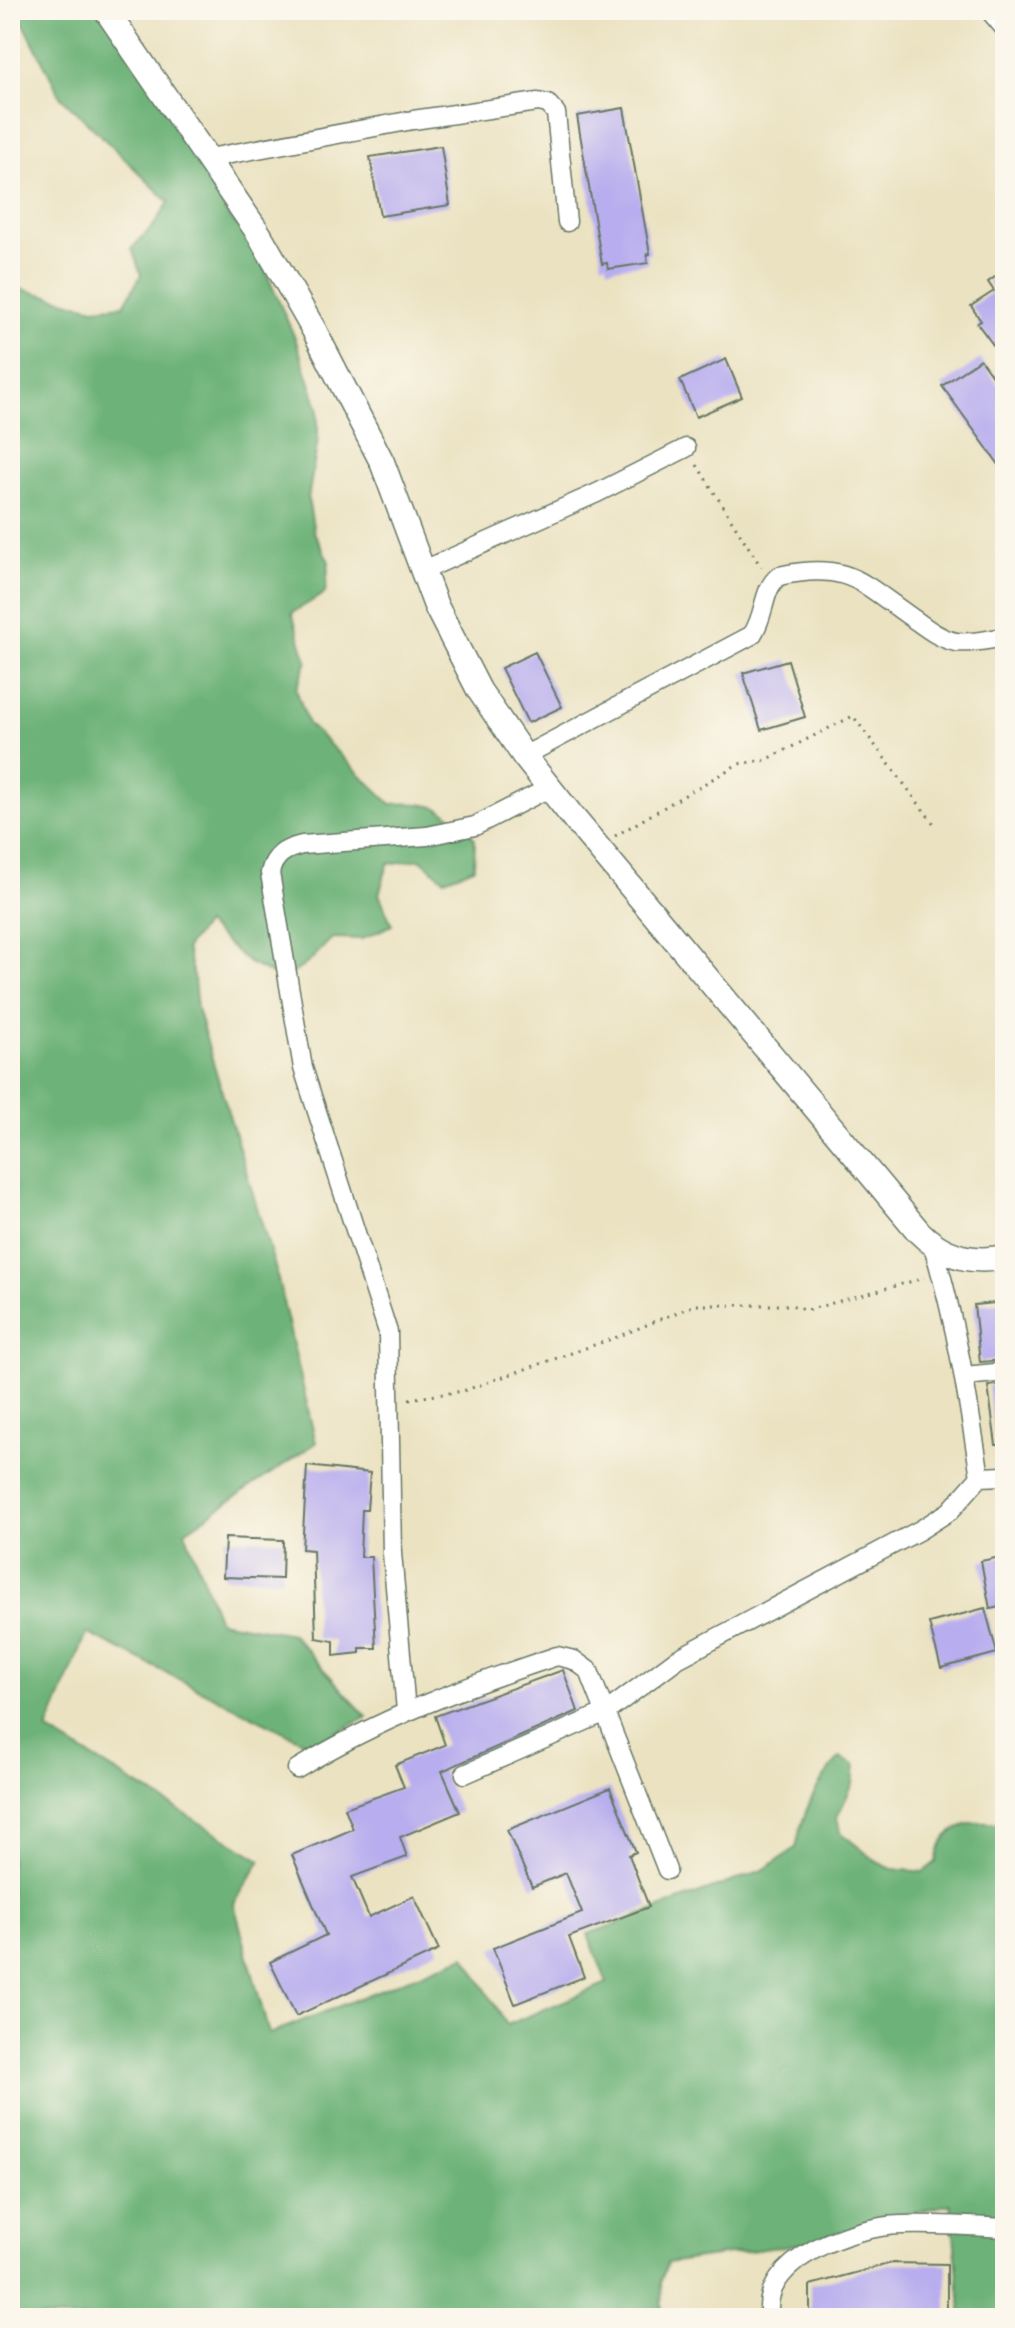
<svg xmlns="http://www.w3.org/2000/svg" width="1015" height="2328" font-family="Caveat,sans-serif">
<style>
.forest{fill:#6db278;stroke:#467856;stroke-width:2}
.building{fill:#b8adee}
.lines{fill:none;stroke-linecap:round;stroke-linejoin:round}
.street-casing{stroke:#667765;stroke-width:21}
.secondary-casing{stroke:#667765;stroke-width:27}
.path{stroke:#667765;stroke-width:3;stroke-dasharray:2 6;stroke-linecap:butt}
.street{stroke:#fff;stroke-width:18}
.secondary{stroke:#fff;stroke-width:24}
</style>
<rect width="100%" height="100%" fill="#fbf7ec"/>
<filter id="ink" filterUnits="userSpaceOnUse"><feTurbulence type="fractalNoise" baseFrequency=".0125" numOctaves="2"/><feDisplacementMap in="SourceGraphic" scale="16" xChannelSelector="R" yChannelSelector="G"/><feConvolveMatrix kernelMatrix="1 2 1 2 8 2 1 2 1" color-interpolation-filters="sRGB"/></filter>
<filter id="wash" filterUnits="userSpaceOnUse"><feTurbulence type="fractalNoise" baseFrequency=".006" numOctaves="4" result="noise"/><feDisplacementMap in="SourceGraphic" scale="32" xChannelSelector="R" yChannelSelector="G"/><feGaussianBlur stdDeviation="1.8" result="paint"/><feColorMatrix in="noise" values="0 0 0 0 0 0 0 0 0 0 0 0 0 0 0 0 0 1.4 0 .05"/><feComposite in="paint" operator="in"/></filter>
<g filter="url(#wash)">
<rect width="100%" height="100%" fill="#ebe2c1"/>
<!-- forest -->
<path class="forest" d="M10 10H112L144 41 177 97 198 163 229 217 251 238 295 338 318 407V439L308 499 314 532 329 562 325 593 292 613 307 661 296 689 308 724 391 804C433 801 447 807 475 839L474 868 444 879 420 859 388 864 379 894 392 925 362 939 332 938 309 962 283 980 249 963 205 924 186 948 194 979 197 1009 275 1267 316 1443 185 1531 219 1621 292 1634 367 1717 312 1746 87 1633 47 1730 261 1860 234 1904 269 2034 465 1956 507 2025 607 1983 588 1934 763 1870 796 1848C802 1814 816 1783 840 1758L855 1765 853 1784 837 1817 840 1832 877 1862 892 1869 923 1872 936 1862C942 1826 972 1817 1005 1826V2318H962L951 2204 882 2219 805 2243 667 2263 661 2281 662 2318H10V286L94 308 124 305 141 275 132 248 154 225 169 202 60 96 23 22Z"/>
<g id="blocks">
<!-- building -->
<path class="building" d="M624 108 650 254H647L648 263 608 269 607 263 602 264 577 116Z
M441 146 450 205 380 216 370 157Z
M1005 270V361L977 323 981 321 971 306 994 291 988 282Z
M726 359 742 397 696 417 680 380Z
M980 359 1005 394V473L942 386Z
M535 652 562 707 528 723 501 668Z
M788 660 805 717 761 730 743 673Z
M1005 1302V1360L980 1362 974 1305Z
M1005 1384V1445H996L988 1386Z
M307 1466 370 1473 367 1510H362L360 1557H371L376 1648H360V1653L334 1656V1641L316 1638 313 1550 302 1549Z
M225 1538 283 1540 282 1579 223 1577Z
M1005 1556V1606L990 1609 981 1561Z
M985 1608 997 1653 941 1668 929 1623Z
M563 1670 578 1711 442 1771 460 1812 400 1837 407 1857 352 1877 369 1917 414 1896 439 1950 296 2016 270 1962 326 1935 292 1855 353 1829 345 1808 404 1787 395 1765 445 1745 435 1716Z
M610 1788 636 1852 629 1855 649 1907 569 1937 584 1977 515 2004 493 1948 582 1913 566 1873 532 1887 507 1830Z
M892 2263 947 2264V2318H810V2285Z"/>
</g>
</g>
<g filter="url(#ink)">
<use href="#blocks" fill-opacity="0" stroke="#667765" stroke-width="2"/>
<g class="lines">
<!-- street casing -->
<g class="street-casing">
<path id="street" d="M989 10 1005 29
M209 158 413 120 538 102 548 104 556 113 567 222
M424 570 597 493 686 448
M524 756 752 635C766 615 762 589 779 576 851 560 863 585 918 622 929 630 941 639 956 642 971 644 990 639 1005 637
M933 1246C956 1322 968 1399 980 1477
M965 1376 1005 1372
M406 1711 392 1553 388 1332 303 1068 270 873C274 855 285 849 302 845L427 836 475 826 549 788
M297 1769C378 1719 466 1686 557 1656L574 1660 589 1671 667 1870
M465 1774 606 1712 677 1659 920 1530 950 1511 980 1477 1005 1476
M770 2318C758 2259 855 2226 901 2225 935 2224 971 2226 1005 2228"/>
</g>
<!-- secondary casing -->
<g class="secondary-casing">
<path id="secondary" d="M106 10 259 234 314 330 382 462 436 606 479 690 524 756 576 821 919 1232C943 1256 972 1264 1005 1257"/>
</g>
<!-- path -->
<path class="path" d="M697 465 761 567
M615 836 738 764 766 760 853 716 934 824
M409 1399 463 1391 617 1337 695 1305H791L807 1310 924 1278"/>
<!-- street -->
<use href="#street" class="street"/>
<!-- secondary -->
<use href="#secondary" class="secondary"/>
</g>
</g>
<!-- margin -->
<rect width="1015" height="2328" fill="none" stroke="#fbf7ec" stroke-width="40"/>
</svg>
